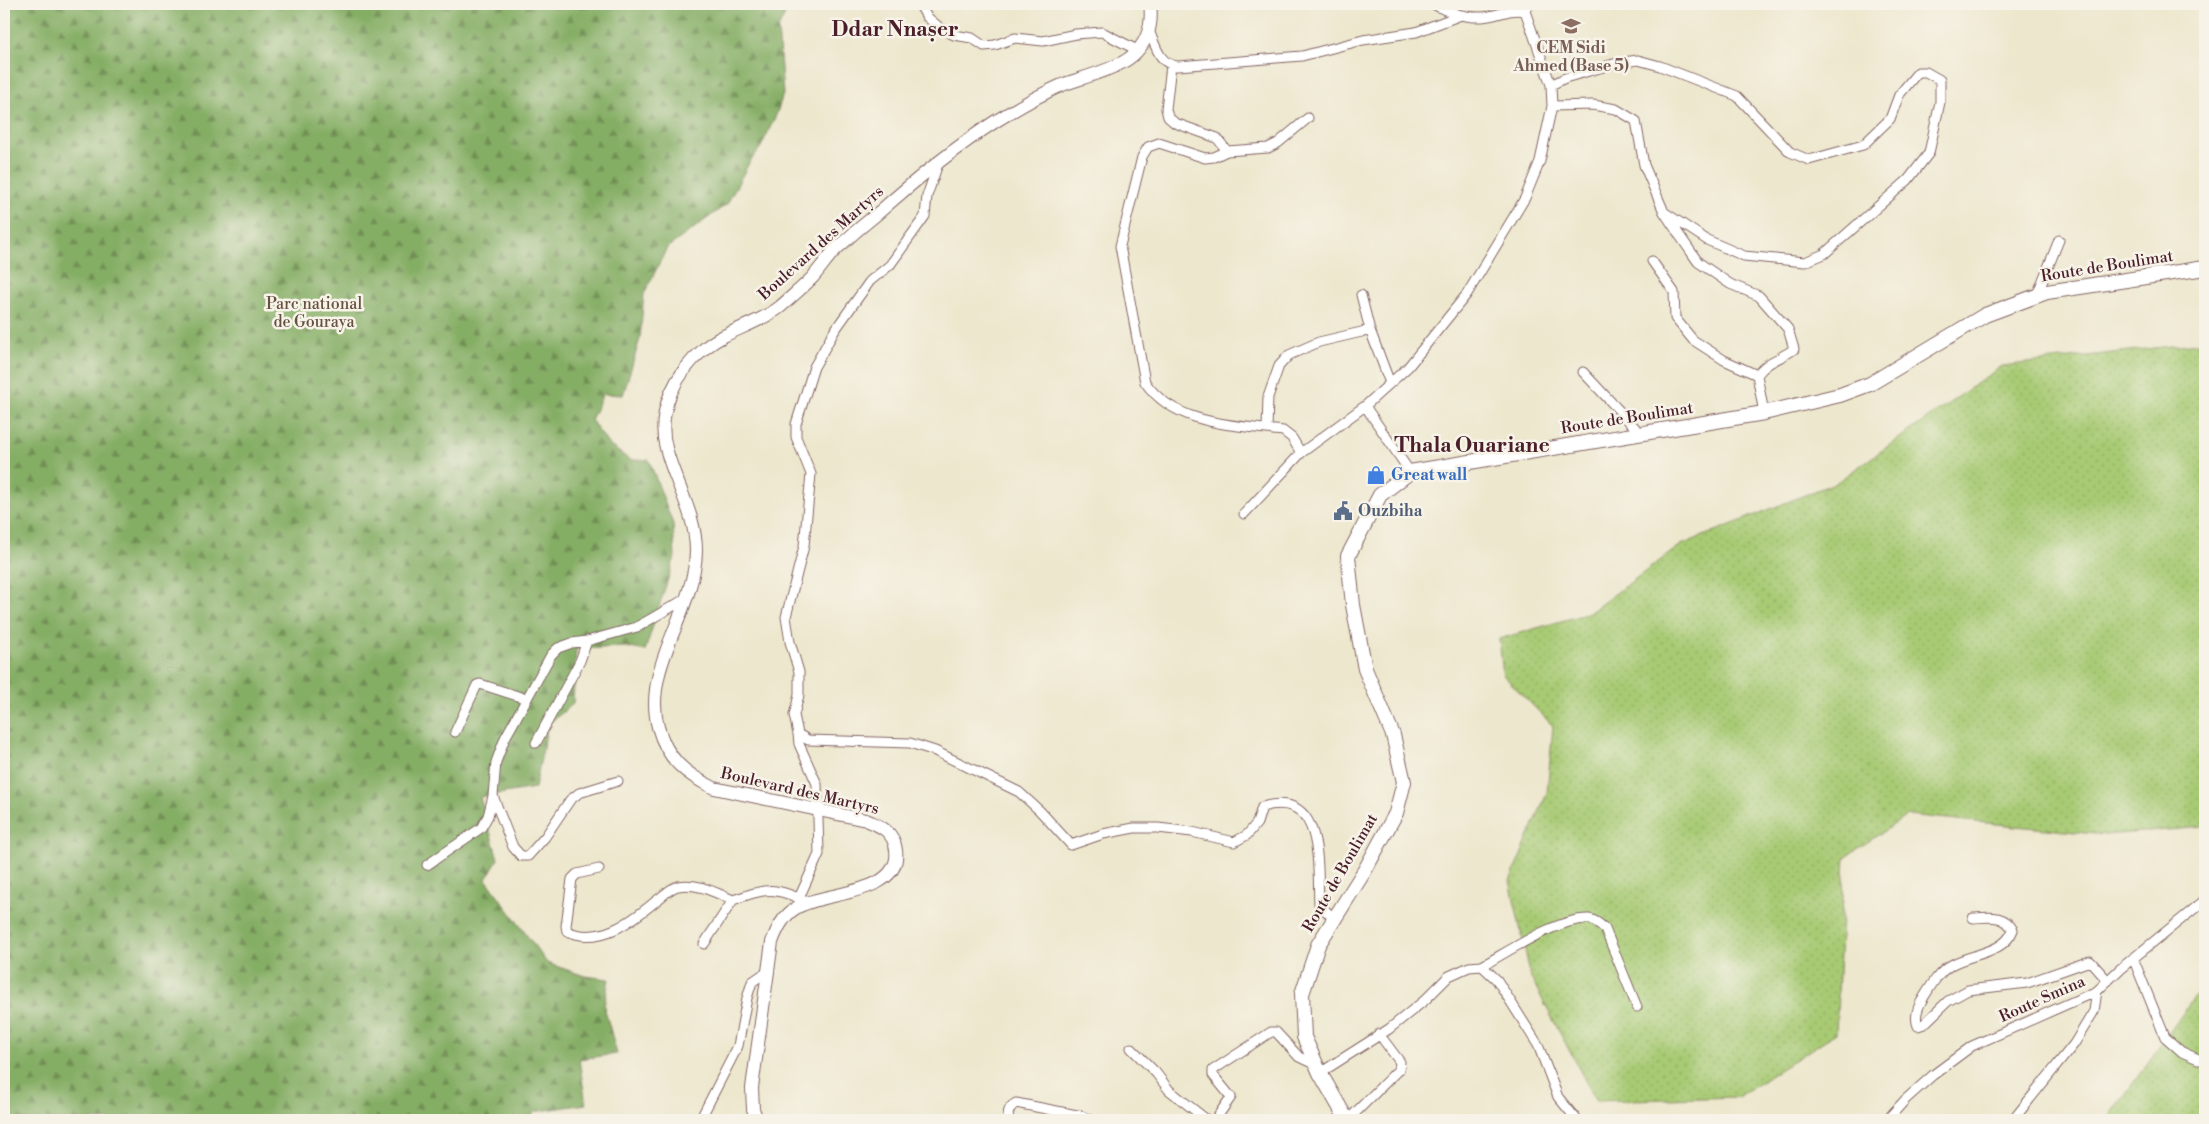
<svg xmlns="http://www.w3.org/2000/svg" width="2209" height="1124" font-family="'Libre Bodoni',serif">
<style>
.green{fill:url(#green-dots);stroke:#78744f}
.forest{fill:url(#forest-firs);stroke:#686648}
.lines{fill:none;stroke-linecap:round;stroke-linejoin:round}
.street-casing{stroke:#836564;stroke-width:11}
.secondary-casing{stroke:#836564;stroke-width:14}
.primary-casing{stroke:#836564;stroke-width:16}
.street{stroke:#fff;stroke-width:9}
.secondary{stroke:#fff;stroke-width:12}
.primary{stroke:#fff;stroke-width:14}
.labels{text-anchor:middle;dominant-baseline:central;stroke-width:5;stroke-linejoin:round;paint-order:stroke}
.education-label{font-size:16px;font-weight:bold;fill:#785e54;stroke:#f7f3e8}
.street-label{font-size:16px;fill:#4a1f2b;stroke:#f7f3e8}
.park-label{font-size:16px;fill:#665241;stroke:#f7f3e8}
.shop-label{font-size:16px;font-weight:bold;fill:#366cbe;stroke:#f7f3e8;text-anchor:start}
.service-label{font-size:16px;font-weight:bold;fill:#4e5e75;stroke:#f7f3e8;text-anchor:start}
.district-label{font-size:21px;font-weight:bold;fill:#4a1f2b;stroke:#f7f3e8}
</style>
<defs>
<pattern id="green-dots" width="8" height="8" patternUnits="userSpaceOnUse" patternTransform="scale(1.25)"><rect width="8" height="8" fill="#a7ca73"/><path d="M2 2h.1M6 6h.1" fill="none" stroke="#91ad64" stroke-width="1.8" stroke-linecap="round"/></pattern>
<pattern id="forest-firs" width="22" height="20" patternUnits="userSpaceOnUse" patternTransform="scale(1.25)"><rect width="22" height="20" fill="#85ae65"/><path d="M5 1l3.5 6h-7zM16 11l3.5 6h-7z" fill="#6f8d53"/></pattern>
</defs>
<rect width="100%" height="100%" fill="#f7f3e8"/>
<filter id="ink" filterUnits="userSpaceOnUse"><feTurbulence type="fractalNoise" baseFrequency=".02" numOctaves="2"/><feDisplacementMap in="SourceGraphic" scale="10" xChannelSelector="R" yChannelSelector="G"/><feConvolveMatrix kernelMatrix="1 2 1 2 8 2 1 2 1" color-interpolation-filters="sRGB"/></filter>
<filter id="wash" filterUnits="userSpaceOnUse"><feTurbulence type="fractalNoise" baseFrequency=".0096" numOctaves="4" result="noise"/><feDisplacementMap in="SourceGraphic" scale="20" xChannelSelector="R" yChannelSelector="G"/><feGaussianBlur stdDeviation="1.12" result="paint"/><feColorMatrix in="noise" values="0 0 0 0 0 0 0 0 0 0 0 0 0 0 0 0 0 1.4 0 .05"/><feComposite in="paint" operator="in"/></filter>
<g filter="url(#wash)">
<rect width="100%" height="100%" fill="#ede7cd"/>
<!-- green -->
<path class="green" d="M2205 342V827L2105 835 1908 815 1845 857 1836 1033 1738 1097 1596 1101 1531 978 1510 881 1547 793 1553 726 1503 675 1499 639 1589 613 1681 545 1837 482 2002 366Z
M2205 982V1120H2107Z"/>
<!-- forest -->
<path class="forest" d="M4 4H790L778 29 783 94 777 113 761 147 749 163 727 204 667 248 644 294 640 339 623 395 603 394 591 420 609 445 630 460H649L673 524 675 557 645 651 626 647 576 649 573 704 548 724 535 788 480 797 498 859 486 879 547 963 585 976 609 979 604 1006 617 1054 579 1059 586 1104 533 1112V1120H4Z"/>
</g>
<g filter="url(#ink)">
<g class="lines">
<!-- street casing -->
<g class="street-casing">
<path id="street" d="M919 4 927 17 940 28 954 35 972 38 984 46 995 45 1015 38 1043 41 1076 34 1102 32 1137 50
M1433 4C1447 12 1466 18 1482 17 1499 16 1507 8 1525 11
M1150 33C1156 47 1160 65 1178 66L1302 56 1363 40 1416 32 1461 15
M1171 65 1166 109 1168 117 1175 123 1217 138 1227 151
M1551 85 1565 78 1617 63 1638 60 1660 66 1737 96 1790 152 1809 160 1863 145 1890 119 1899 95 1918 72H1926L1940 80V102L1929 153 1908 180 1824 254 1805 262 1744 256 1707 240 1664 212
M1552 106 1593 105 1616 109 1636 121 1644 165 1664 212 1680 236 1698 262 1730 284 1759 296 1788 329 1794 349C1779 360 1768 360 1757 375L1764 413
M938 164 927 196 925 216 890 265 870 281 835 330 814 367 796 424V437L811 474 804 546 786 617 790 642 799 672V695L794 715 798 734 808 740 910 743 935 751 1019 792 1040 811 1071 845 1103 834 1134 828H1158L1192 832 1234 842 1247 835 1257 823 1262 807C1325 789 1317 865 1319 904L1334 919
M1652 261 1674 292 1675 318 1693 340 1724 360 1757 375
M1361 295 1370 330 1390 383
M2037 295 2059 240
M1583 372 1641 434
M1267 429 1268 397 1279 366 1289 355 1319 342 1370 330
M1301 453 1292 438 1283 431C1236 425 1175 426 1145 382L1120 246 1142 157 1148 147 1159 143 1205 158 1214 157 1227 151 1268 148 1278 143 1308 118
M1410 472 1365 406 1408 367 1467 294 1525 198 1540 161 1552 106 1551 85 1525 11 1528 4
M1244 514 1301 453 1365 406
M455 732 477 685 480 684 527 699
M798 734 799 744 817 784 819 854 799 898
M536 743 580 661 587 641
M493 796 513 847 521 856H528L545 837 570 800 579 793 618 781
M427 865 481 828 488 816 493 796 496 762 505 738 551 655 558 648 572 643 587 641 637 627 687 598
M599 869 577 874 572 879 566 926 567 931C600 946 632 921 656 901 663 896 670 888 678 886 697 882 716 893 733 900 767 888 774 886 807 902
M1973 918C1990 917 2004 914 2013 930 2004 954 1971 953 1951 965 1938 973 1932 984 1924 997 1918 1006 1914 1016 1918 1026L1924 1024 1948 1001 1968 990 2027 983 2090 961 2108 981
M704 944 733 900
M2133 958 2165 1037 2182 1052 2205 1062
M1482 966C1509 951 1558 918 1589 919 1595 920 1601 925 1605 929L1637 1007
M1131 1048 1156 1073 1169 1090 1207 1120
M1320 1073 1389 1029 1425 1000 1449 976 1469 967 1482 966 1497 980 1538 1045 1558 1097 1577 1120
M700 1120 738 1046 747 998 752 982 762 975 769 973
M1009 1120C1007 1113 1009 1107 1016 1103L1082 1116 1091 1120
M1215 1120 1231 1097 1213 1075V1070L1271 1032H1276L1299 1057 1316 1065
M1348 1120 1399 1069 1400 1062 1379 1034
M1887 1120 1906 1099 1933 1075 1972 1046 2097 991 2120 969 2205 900
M2013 1120 2074 1044 2094 1011 2097 991"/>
</g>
<!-- secondary casing -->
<g class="secondary-casing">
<path id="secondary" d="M757 1120 753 1109 752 1088 772 942C777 929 783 916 796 908 822 891 902 896 896 850 894 832 881 826 866 820L714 788C685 774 667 759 658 727 642 667 695 611 696 551 696 513 675 484 666 448 656 410 676 373 704 349 726 330 757 325 780 307 790 298 802 288 812 278 820 269 827 258 836 249 849 237 863 225 877 214 914 181 954 148 996 121 1017 108 1039 95 1062 85 1081 78 1117 69 1132 56 1148 42 1153 25 1150 4"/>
</g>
<!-- primary casing -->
<g class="primary-casing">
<path id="primary" d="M1347 1120 1320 1073 1304 1037 1302 994 1318 945 1365 870 1396 813 1404 782 1393 735 1365 669 1353 605 1348 556 1380 495 1410 472 1764 413 1840 395 1870 384 1985 315 2047 292 2205 268"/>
</g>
<!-- street -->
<use href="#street" class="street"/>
<!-- secondary -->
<use href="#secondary" class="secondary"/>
<!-- primary -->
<use href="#primary" class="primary"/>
</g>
</g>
<!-- icons -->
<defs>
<g id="school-bare" transform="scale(1.5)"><path d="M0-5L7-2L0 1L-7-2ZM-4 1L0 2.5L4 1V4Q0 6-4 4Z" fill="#8d6e63" stroke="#f7f3e8" stroke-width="2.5" paint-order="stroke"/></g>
<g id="shop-bare" transform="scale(1.5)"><path d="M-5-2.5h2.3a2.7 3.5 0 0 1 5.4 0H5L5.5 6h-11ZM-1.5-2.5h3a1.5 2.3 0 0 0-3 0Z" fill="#3f7fe0" stroke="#f7f3e8" stroke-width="2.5" paint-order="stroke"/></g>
<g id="civic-bare" transform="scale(1.5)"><path d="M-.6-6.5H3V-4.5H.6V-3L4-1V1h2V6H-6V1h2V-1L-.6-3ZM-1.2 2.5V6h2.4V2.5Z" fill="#5c6f8a" stroke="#f7f3e8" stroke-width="2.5" paint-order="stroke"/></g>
</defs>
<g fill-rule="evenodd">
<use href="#school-bare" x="1571" y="26"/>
<use href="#shop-bare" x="1376" y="475"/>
<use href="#civic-bare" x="1343" y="511"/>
</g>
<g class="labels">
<!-- education labels -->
<g class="education-label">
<text x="1571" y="48">CEM Sidi<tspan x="1571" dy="18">Ahmed (Base 5)</tspan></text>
</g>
<!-- street labels -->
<g class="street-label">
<text transform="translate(821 243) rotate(-42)">Boulevard des Martyrs</text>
<text transform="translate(2107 266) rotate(-9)">Route de Boulimat</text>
<text transform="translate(1627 418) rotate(-9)">Route de Boulimat</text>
<text transform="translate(800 791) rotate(13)">Boulevard des Martyrs</text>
<text transform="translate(1340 873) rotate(-60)">Route de Boulimat</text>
<text transform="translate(2042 999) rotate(-24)">Route Smina</text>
</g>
<!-- park labels -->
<g class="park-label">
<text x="314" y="304">Parc national<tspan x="314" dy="18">de Gouraya</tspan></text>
</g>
<!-- shop labels -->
<g class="shop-label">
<text x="1391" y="475">Great wall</text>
</g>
<!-- service labels -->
<g class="service-label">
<text x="1358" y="511">Ouzbiha</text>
</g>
<!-- district labels -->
<g class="district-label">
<text x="895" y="30">Ddar Nnaṣer</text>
<text x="1472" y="446">Thala Ouariane</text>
</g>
</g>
<!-- margin -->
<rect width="2209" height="1124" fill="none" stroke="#f7f3e8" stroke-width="20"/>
</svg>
